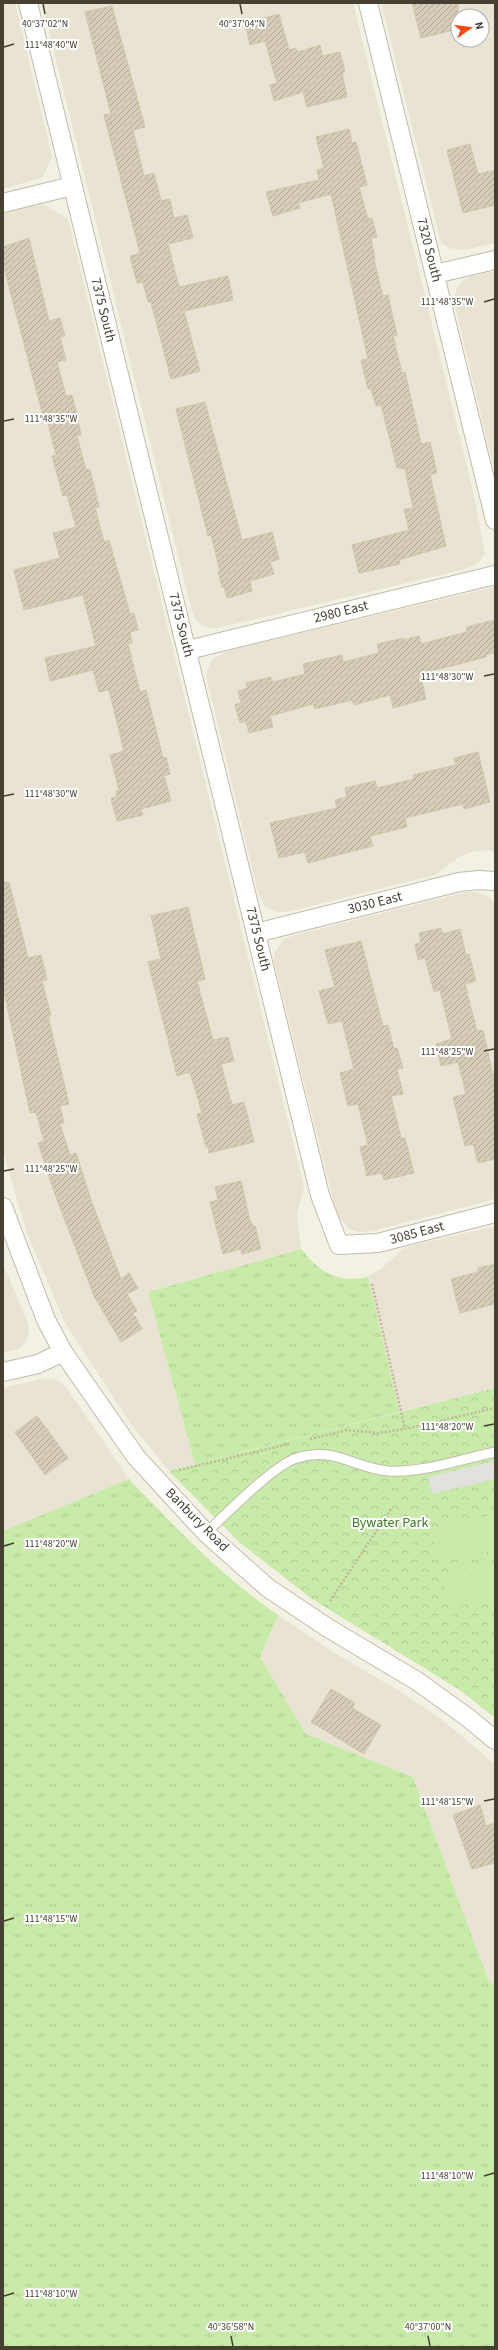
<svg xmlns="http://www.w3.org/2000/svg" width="498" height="2350" font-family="'Source Sans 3',sans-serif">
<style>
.residential{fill:#e8e3d2;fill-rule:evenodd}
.grass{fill:url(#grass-tufts)}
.park{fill:url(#park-crowns)}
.garden{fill:#c8eba9}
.parking{fill:#e3e1dd}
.building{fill:url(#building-hatch);stroke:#d1c5ab}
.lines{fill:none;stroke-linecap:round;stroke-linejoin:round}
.service-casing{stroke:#c2bca9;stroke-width:11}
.minor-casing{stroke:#c2bca9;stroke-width:20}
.path{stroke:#c2b696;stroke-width:2.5;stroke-dasharray:2 2;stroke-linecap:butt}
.service{stroke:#fff;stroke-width:9}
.minor{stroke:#fff;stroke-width:18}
.ticks{fill:none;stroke:#464033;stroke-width:1.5}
.labels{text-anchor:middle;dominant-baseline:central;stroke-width:4;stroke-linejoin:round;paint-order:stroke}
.street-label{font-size:14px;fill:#464033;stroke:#fff}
.park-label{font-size:14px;fill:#3d7b23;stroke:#fff}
.ticks-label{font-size:10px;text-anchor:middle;fill:#464033;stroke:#fff;stroke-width:4;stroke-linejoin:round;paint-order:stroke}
</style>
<defs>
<pattern id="grass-tufts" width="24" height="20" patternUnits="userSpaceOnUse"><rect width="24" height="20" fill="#c8eba9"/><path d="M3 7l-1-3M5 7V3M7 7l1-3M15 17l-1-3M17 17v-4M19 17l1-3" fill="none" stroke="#adcb92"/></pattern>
<pattern id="park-crowns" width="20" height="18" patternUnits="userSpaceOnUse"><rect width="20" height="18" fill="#c8eba9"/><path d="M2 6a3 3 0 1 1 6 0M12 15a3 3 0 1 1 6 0" fill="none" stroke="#adcb92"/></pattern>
<pattern id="building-hatch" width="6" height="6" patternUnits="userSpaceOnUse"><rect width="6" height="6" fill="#d6cdb9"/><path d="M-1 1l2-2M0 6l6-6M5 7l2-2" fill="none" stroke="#afa897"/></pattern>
</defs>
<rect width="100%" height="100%" fill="#f3f0e4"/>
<!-- residential -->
<path class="residential" d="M3 3H15L52 156 43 177 3 189Z
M42 3H353L473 491 485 553 478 563 465 569 217 628 205 627 196 620 192 612Z
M381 3H495V243L464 250 449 248 441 243ZM458 16H482V40H458Z
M45 205 68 219 304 1187 297 1214 301 1249 148 1292 195 1464 169 1471 130 1423 64 1321 26 1230 3 1151V213L32 206Z
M495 271V473L454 302 456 290 462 281 469 277Z
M495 587V852L486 850 472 852 461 856 435 875 287 912H278L265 906 258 893 206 675 212 660 227 651Z
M467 892H476L491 898 495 907V1199L372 1231 359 1232 350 1229 339 1217 335 1207 274 961 275 952 284 939 295 935Z
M495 1226V1388L399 1412 368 1277 382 1268 406 1247Z
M3 1264 28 1323 29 1332 26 1342 18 1349 3 1353Z
M46 1378 57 1380 66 1387 129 1479 3 1531V1388Z
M278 1615 338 1655 396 1689 441 1719 495 1764V1985L489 1982 413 1777 306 1734 260 1657Z"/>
<!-- grass -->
<path class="grass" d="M301 1249C321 1273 336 1283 368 1277L399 1412 195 1464 148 1292Z
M129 1479C176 1528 222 1577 278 1615L260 1657 306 1734 413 1777 489 1982 495 1985V2347H3V1531Z"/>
<!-- park -->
<path class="park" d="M495 1388V1718L460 1690 312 1599 239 1542 169 1471Z"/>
<!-- garden -->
<path class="garden" d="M495 1514V1550L439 1563 431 1530Z
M495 1562V1598L450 1609 442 1575Z"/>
<!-- parking -->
<path class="parking" d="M495 1461V1479L432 1494 428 1477Z"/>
<!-- building -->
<path class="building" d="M412 3H458V29L421 38Z
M112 6 145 127 133 130 144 176 154 173 161 201 170 199 174 218 187 215 193 238 168 244 179 287 228 276 233 300 184 311 200 371 171 379 151 302H148L143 282 137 283 130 256 140 253 104 115 111 114 85 12Z
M279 14 289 50 295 48 298 52 320 45 322 56 340 52 345 72 342 73 347 97 307 107 303 92 274 101 270 85 277 83 265 41 250 45 245 23Z
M349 129 352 143 356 142 367 185 359 187 368 219 372 218 377 237 371 238 375 259 374 260 383 296 388 295 397 335 393 336 402 373 405 372 421 444 430 442 437 473 430 475 446 546 399 560 400 564 359 573 352 545 409 530 404 509 413 508 405 469 397 468 381 405 376 406 371 389H368L361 360 368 359 331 194 298 203 300 208 273 216 266 192 319 180 317 170 324 168 316 137Z
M470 144 478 174 495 170V205L463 213 447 150Z
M29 238 49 321 60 318 65 336 60 337 66 360 57 362 66 396 72 395 76 411 81 435 77 436 86 470 90 469 99 507 95 508 104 542 109 540 130 614 134 613 138 630 130 632 132 643 128 644 140 692 146 690 163 758 166 757 170 774 164 776 171 801 141 809 143 815 117 821 111 798 117 797 116 791 119 790 110 755 124 751 109 690 99 692 93 670 50 681 45 658 96 646 83 595 24 610 14 570 60 558 53 533 76 527 67 495 63 496 52 456 56 455 47 419 44 420 3 264V247Z
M205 402 242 540 272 532 279 559 270 562 274 574 250 581 252 591 227 598 224 587H222L218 572 220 571 211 535 208 536 176 409Z
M495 620V652L486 655V657L420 674 426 699 393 708 390 695 354 705 352 700 315 709 313 704 270 716 273 727 249 733 246 721 240 723 235 705 241 703 238 691 247 688 246 683 271 677 273 682 305 674 303 664 342 655 343 662 379 653 377 644 404 638V640L419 636 421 644 467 632 466 627Z
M478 752 490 802 464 809 463 804 405 818 407 827 370 836 373 846 334 856 308 863 305 852 279 858 270 823 337 808 335 800 347 797 345 788 375 781 377 788 414 779 413 775 456 765 454 758Z
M3 882H9L28 958 41 955 47 980 42 981 51 1016H48L69 1104 60 1106 64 1123 60 1124 70 1155 76 1153 91 1200 121 1279 129 1273 138 1288 127 1294 137 1311 133 1313 142 1329 121 1342 94 1296 56 1197 38 1143 44 1141 36 1112 30 1113 3 987Z
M188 907 205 979 197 981 213 1040 228 1037 234 1061 221 1064 232 1105 244 1102 254 1142 209 1153 208 1147H206L197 1114 202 1113 190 1072 177 1076 148 962 161 959 151 916Z
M441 928 443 934 460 929 466 955 469 954 476 981 465 984 477 1031 483 1030 495 1084V1159L478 1163 473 1144 465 1146 453 1097 466 1094 458 1062 441 1066 436 1044 452 1039 440 990 434 992 425 958 418 960 415 944 421 943 419 933Z
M361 941 383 1026 388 1025 394 1049 397 1048 403 1068 397 1069 403 1094 391 1096 401 1138H405L414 1173 384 1180 382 1173 367 1176 360 1147 368 1145 358 1104 348 1106 340 1073 354 1069 342 1021 328 1024 319 991 335 987 325 950Z
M241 1181 250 1221 253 1226H255L261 1249 242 1254 241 1249 223 1254 210 1202 218 1200 215 1187Z
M495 1264V1304L460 1313 451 1279 478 1272V1268Z
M37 1416 68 1458 45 1475 15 1432Z
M331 1689 355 1703 352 1708 381 1725 364 1754 311 1722Z
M480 1805 486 1826 495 1823V1863L472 1869 453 1815Z"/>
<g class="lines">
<!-- service casing -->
<g class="service-casing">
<path id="service" d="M206 1533C225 1515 275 1464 297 1458 335 1446 353 1468 388 1471 424 1473 461 1459 495 1452"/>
</g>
<!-- minor casing -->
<g class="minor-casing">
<path id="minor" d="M28 3 320 1195 339 1245 378 1243 495 1213
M368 3 495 520
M3 203 72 186
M435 274 495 260
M188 650 495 575
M256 933 459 882 479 880 495 881
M3 1207 46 1320 63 1352 136 1457 206 1533 268 1588 328 1628 417 1681 467 1717 495 1740
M3 1372 38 1364 63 1352"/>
</g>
<!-- path -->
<path class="path" d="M372 1284 405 1429
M310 1439 347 1430 378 1433 405 1429 495 1408
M179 1470 289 1444
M330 1601 391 1509"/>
<!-- service -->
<use href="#service" class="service"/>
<!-- minor -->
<use href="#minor" class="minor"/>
</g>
<!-- ticks -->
<path class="ticks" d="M43 4 45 14M240 4 242 14M4 47 14 44M484 302 494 299M4 421 14 419M484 676 494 674M4 796 14 794M484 1051 494 1049M4 1171 14 1169M484 1426 494 1424M4 1546 14 1543M484 1801 494 1799M4 1921 14 1918M484 2176 494 2173M4 2296 14 2293M231 2336 233 2346M428 2336 430 2346"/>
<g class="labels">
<!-- street labels -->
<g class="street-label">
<text transform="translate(429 250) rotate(76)">7320 South</text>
<text transform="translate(103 310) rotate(76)">7375 South</text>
<text transform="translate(341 612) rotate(-14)">2980 East</text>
<text transform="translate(181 625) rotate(76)">7375 South</text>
<text transform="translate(375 903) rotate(-14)">3030 East</text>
<text transform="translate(258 939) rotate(76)">7375 South</text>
<text transform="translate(417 1233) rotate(-15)">3085 East</text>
<text transform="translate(197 1520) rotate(45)">Banbury Road</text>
</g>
<!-- park labels -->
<g class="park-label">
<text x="390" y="1523">Bywater Park</text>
</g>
</g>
<g class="ticks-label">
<text x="45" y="27">40°37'02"N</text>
<text x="242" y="27">40°37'04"N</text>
<text x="51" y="48">111°48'40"W</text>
<text x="447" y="305">111°48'35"W</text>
<text x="51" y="422">111°48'35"W</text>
<text x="447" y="680">111°48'30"W</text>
<text x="51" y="797">111°48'30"W</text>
<text x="447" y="1055">111°48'25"W</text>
<text x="51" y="1172">111°48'25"W</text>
<text x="447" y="1430">111°48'20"W</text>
<text x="51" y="1547">111°48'20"W</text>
<text x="447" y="1805">111°48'15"W</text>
<text x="51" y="1922">111°48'15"W</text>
<text x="447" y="2179">111°48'10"W</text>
<text x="51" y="2297">111°48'10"W</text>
<text x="231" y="2330">40°36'58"N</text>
<text x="428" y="2330">40°37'00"N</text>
</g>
<!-- border -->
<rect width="498" height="2350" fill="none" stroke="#464033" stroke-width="8"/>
<!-- north arrow -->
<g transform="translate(470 28) rotate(76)"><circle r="19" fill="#ffffff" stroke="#b5b3ad"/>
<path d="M0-3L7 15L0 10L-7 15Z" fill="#ff480f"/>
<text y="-6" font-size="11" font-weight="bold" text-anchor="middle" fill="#464033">N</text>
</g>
</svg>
